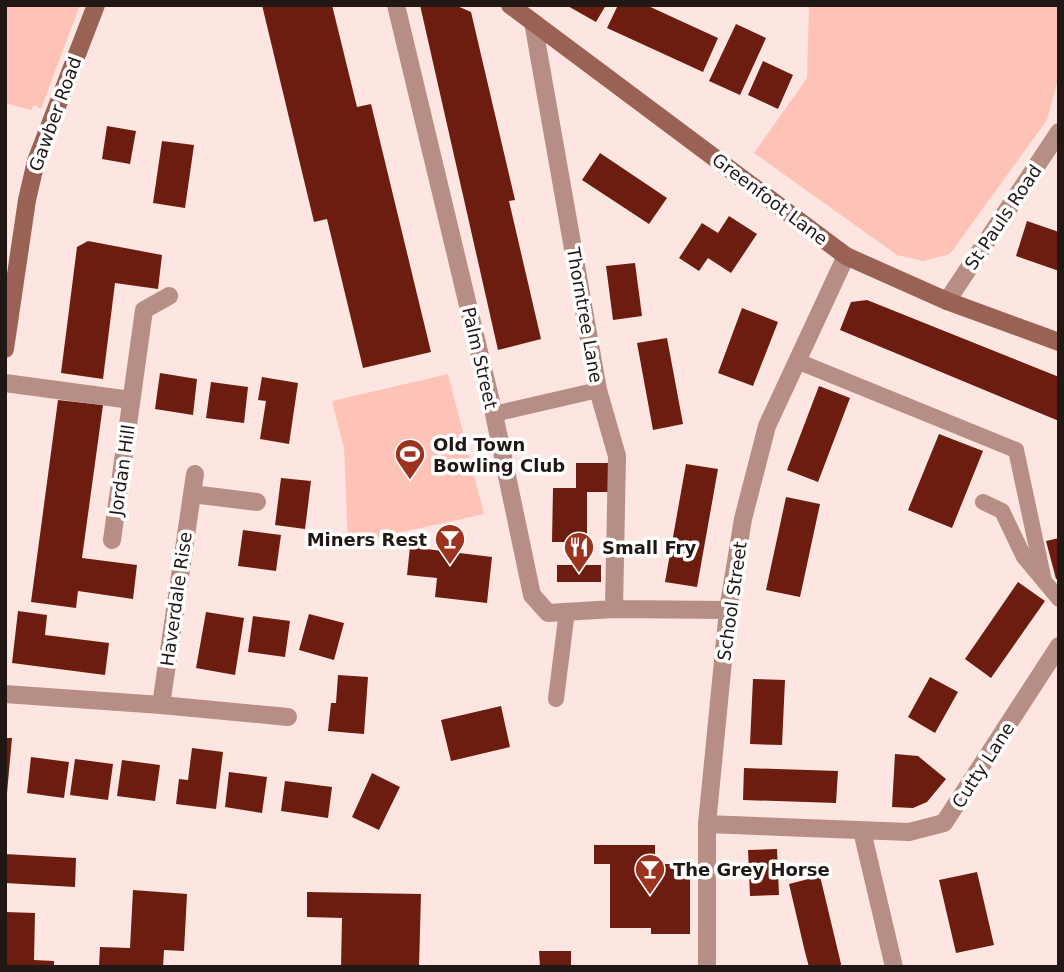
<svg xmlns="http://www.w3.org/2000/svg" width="1064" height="972" font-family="'DejaVu Sans',sans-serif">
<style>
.green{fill:#fec3b6}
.building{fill:#6c1d0f}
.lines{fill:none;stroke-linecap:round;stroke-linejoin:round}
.lane{stroke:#b78e85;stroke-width:16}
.street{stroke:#b78e85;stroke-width:18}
.secondary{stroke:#9a6155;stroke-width:18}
.labels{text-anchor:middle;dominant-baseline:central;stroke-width:7;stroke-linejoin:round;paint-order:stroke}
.street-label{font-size:18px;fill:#211816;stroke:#fff}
.poi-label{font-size:18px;font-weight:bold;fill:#211816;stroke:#fff;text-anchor:start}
</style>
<rect width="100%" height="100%" fill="#fde6e1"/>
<!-- green -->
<path class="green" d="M5 5H80L41 109 34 105 31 110 5 103Z
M809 5H1059V76L1047 120 950 254 923 261 897 255 754 153 807 78Z
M448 374 484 514 348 544 344 448 332 401Z"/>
<!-- building -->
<path class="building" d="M262 5H332L357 107 371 104 431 352 363 368 327 219 314 222Z
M420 5H455L471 12 515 200 509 201 541 339 498 350Z
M566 5H606L596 22Z
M618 5H646L718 38 703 72 607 28Z
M736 24 766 38 740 95 709 81Z
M763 61 793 75 778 109 748 95Z
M107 126 136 131 130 164 102 159Z
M162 141 194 145 185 208 153 203Z
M600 153 667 198 649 224 582 180Z
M729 216 757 234 731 273 708 258 699 271 679 258 702 223 718 233Z
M1027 221 1059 232V271L1016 256Z
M88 241 162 255 158 289 115 283 103 379 61 373 77 247Z
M635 263 642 316 613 320 606 266Z
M867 300 1059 377V421L840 330 851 302Z
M742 308 778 322 753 386 718 373Z
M667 338 683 424 653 430 637 343Z
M160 373 197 379 193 415 155 409Z
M262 377 298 383 289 444 260 439 266 401 258 400Z
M211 382 248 387 244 423 206 418Z
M819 386 850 398 818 482 787 470Z
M58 400 103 405 82 558 137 565 133 599 78 591 76 608 31 602Z
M939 434 983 451 952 528 908 510Z
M576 463H611L610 492H587V542H552L553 488H576Z
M686 464 718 469 697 587 665 582Z
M281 478 311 481 305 529 275 525Z
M786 497 820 504 800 597 766 590Z
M243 530 281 535 276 571 238 566Z
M1059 538V579H1056L1046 541Z
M410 547 492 557 487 603 435 597 437 578 407 575Z
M557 565H601V582H557Z
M1018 582 1045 601 991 678 965 659Z
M18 611 47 615 45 635 109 643 105 675 12 663Z
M206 612 244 618 235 675 196 668Z
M309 614 344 623 334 660 299 650Z
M253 616 290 621 285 657 248 652Z
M338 675 368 677 364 734 328 731 331 703H336Z
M930 677 958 692 935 733 908 717Z
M753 679 785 680 782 745 750 744Z
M501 706 510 747 451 761 441 720Z
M5 738H12L7 793H5Z
M192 748 223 752 216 809 176 804 179 779 188 780Z
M895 754 918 756 946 779 927 802 913 808 892 807Z
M31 757 69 762 64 798 27 793Z
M75 759 113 764 108 800 70 795Z
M122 760 160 765 155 801 117 796Z
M744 768 838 771 836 803 743 800Z
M229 772 267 777 262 813 225 807Z
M372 773 400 787 379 830 352 817Z
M285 781 332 787 328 818 281 811Z
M594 845H655V864H690V934H651V928H610V864H594Z
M777 849 779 895 750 896 748 850Z
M5 854 76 858 75 887 5 883Z
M977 872 994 945 956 953 939 880Z
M820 876 841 964 842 967H809L805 952 789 884Z
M133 890 187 894 184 951 164 950 163 967H99L100 947 130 948Z
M307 892 421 894 419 967H341L342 918 307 917Z
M5 912 35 913 34 960 54 961V967H5Z
M539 951H571V967H540Z"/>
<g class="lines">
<!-- lane -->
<path class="lane" d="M797 361 1016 450 1044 581
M494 414 598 390
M983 502 1002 511 1024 557 1059 599
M556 699 567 611"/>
<!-- street -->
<path class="street" d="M396 5 494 414 532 595 548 613 614 609 728 610
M533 22 598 390 617 456 614 609
M947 301 1059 132
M5 383 131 400
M192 494 257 502
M112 540 144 310 169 296
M5 694 161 705 195 474
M161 705 288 717
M707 824 909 832 944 823 1059 646
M862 831 894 967
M707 967V824L728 610 743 519 767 426 846 256"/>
<!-- secondary -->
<path class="secondary" d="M510 5 846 256 947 301 1059 342
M5 349 27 200 36 161 96 5"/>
</g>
<!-- icons -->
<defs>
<g id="stadium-pin" transform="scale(1.575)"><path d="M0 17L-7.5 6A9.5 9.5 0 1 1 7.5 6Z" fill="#9c331f" stroke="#fff"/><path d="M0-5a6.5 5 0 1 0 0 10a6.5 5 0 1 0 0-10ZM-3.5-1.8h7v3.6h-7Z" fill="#fff"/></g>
<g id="bar-pin" transform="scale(1.575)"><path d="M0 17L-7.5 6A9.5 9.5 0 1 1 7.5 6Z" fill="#9c331f" stroke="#fff"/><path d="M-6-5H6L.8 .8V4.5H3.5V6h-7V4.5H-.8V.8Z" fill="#fff"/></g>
<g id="restaurant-pin" transform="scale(1.575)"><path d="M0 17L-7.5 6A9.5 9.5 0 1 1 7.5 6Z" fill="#9c331f" stroke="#fff"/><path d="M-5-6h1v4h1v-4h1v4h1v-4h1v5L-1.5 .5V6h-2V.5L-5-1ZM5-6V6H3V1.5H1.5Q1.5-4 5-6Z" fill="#fff"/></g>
</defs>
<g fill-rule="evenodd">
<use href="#stadium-pin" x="410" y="454"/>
<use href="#bar-pin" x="450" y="539"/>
<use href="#restaurant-pin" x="579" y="547"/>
<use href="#bar-pin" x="650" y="869"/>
</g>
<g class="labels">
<!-- street labels -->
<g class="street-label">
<text transform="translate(55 114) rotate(-70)">Gawber Road</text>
<text transform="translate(770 199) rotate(37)">Greenfoot Lane</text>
<text transform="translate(1003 217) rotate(-56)">St Pauls Road</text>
<text transform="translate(585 315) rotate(80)">Thorntree Lane</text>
<text transform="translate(480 358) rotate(77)">Palm Street</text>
<text transform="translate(122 470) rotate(-82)">Jordan Hill</text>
<text transform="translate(176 599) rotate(-82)">Haverdale Rise</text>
<text transform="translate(732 601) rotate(-82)">School Street</text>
<text transform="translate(983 765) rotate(-57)">Cutty Lane</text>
</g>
<!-- poi labels -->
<g class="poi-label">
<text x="433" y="444">Old Town<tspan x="433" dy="21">Bowling Club</tspan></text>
<text x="427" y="539" text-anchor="end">Miners Rest</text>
<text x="602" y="547">Small Fry</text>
<text x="673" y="869">The Grey Horse</text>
</g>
</g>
<!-- border -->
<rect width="1064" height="972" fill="none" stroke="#211816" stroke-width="14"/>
</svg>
